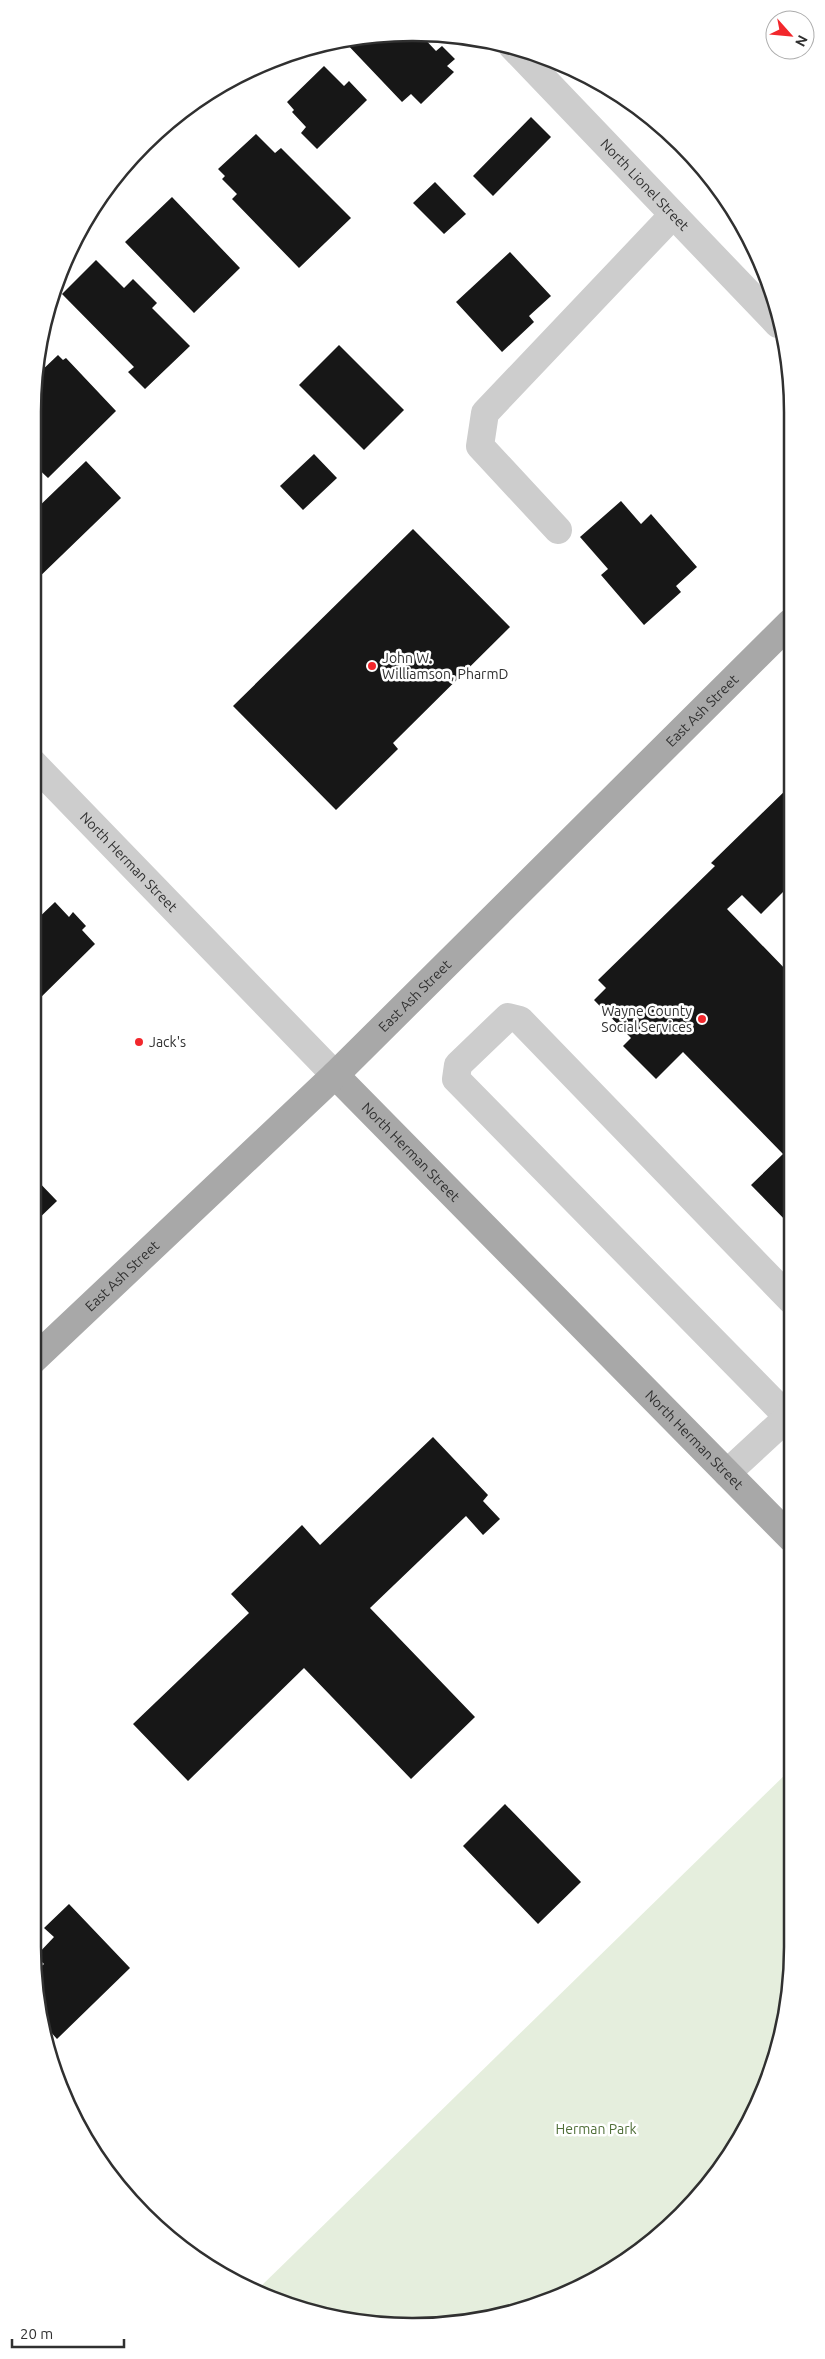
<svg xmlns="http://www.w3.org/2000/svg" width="825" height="2359" font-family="Ubuntu,sans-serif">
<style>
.green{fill:#e5eedd}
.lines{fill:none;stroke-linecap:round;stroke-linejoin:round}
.stream{stroke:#c8deef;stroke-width:11}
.building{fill:#171717}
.minor{stroke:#cdcdcd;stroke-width:28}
.major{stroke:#a8a8a8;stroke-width:28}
.poi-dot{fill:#f2272c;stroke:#fff;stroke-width:2}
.labels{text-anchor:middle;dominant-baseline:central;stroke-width:5;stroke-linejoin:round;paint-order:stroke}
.street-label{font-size:14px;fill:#303030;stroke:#fff}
.poi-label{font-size:14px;fill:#303030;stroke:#fff;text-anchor:start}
.park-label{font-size:14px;fill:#506f39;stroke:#fff}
.rim{fill:none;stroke:#303030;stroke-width:2.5}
</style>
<rect width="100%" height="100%" fill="#fff"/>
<!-- green -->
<path class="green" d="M792 1768V1946L780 2045 728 2158 681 2215 624 2262 511 2314 437 2326 363 2323 256 2291Z"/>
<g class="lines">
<!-- stream -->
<path class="stream" d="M454 2323 521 2309"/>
</g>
<!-- building -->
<path class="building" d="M420 34 436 51 442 46 455 59 447 66 454 72 421 104 411 94 402 102 343 40 363 36Z
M324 66 344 86 349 81 367 100 317 149 301 133 306 127 292 112 294 110 287 102Z
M531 117 551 137 493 196 473 176Z
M256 134 275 153 281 148 351 218 299 268 232 199 237 194 222 179 225 176 218 169Z
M435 182 466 214 444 234 413 203Z
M172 197 240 268 194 313 125 242Z
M510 252 551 296 529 316 534 322 502 352 456 302Z
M96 260 124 288 133 279 157 303 152 308 190 346 145 389 128 372 134 367 62 294Z
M339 345 404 410 364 450 299 385Z
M58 355 63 360 66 358 116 411 48 478 32 463V412L38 374Z
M314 454 337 478 303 510 280 486Z
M86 461 121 498 32 584V513Z
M621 501 641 524 651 514 697 567 676 586 681 592 644 625 601 575 608 569 580 537Z
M413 529 510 627 393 743 398 749 336 810 233 706Z
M790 786V885L761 914 742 895 727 909 790 974 791 1226 751 1185 783 1154 683 1052 656 1079 623 1046 631 1038 594 1000 606 988 598 980 715 866 711 863Z
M55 902 69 917 73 912 86 926 82 930 95 944 32 1006V924Z
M32 1175 57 1201 32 1225Z
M433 1437 488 1495 483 1501 500 1519 483 1535 466 1516 370 1608 475 1717 411 1779 304 1668 188 1781 133 1724 249 1613 231 1594 302 1525 320 1545Z
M505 1804 581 1882 538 1924 463 1846Z
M69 1904 130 1968 57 2039 40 2020 35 1972 44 1964 36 1956 54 1937 44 1928Z"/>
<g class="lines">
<!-- minor -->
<g class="minor">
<path id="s1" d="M512 46 778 324"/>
<path d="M558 530 480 446 485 413 673 215"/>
<path id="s2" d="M32 762 335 1075"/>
<path d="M788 1417 456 1079 458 1065 508 1017 520 1020 791 1300"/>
<path d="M727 1473 791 1414"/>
</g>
<!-- major -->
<g class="major">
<path id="s3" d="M335 1075 792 1539"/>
<path id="s4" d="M32 1361 335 1075 790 623"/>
</g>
</g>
<!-- markers -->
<g class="poi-dot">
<circle cx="372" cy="666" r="5"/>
<circle cx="702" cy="1019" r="5"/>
<circle cx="139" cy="1042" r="5"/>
</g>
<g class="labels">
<!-- street labels -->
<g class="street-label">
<text stroke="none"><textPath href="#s1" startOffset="192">North Lionel Street</textPath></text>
<text stroke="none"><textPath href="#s4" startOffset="934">East Ash Street</textPath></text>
<text stroke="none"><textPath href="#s2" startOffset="139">North Herman Street</textPath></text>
<text stroke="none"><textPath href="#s4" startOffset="529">East Ash Street</textPath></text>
<text stroke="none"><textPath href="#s3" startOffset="108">North Herman Street</textPath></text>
<text stroke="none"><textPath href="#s4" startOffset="124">East Ash Street</textPath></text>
<text stroke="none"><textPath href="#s3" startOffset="512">North Herman Street</textPath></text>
</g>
<!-- poi labels -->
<g class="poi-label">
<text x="382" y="658">John W.<tspan x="382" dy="16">Williamson, PharmD</tspan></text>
<text x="692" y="1011" text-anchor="end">Wayne County<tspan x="692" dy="16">Social Services</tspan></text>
<text x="149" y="1042">Jack's</text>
</g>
<!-- park labels -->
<g class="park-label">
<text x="596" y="2129">Herman Park</text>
</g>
</g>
<!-- crop -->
<path d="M0 0H825V2359H0ZM412 41H413A371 371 0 0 1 784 412V1947A371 371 0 0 1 413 2318H412A371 371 0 0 1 41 1947V412A371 371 0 0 1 412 41Z" fill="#fff" fill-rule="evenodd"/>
<path class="rim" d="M412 41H413A371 371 0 0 1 784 412V1947A371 371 0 0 1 413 2318H412A371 371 0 0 1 41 1947V412A371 371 0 0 1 412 41Z"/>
<!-- north arrow -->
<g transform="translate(790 35) rotate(117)"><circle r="24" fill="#ffffff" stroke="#acacac"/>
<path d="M0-4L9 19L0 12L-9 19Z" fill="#f2272c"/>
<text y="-8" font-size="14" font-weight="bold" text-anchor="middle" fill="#303030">N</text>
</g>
<!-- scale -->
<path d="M12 2339v8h112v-8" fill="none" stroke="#303030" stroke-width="2.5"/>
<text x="20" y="2339" font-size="15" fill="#303030" stroke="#ffffff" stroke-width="4" paint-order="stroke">20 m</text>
</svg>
